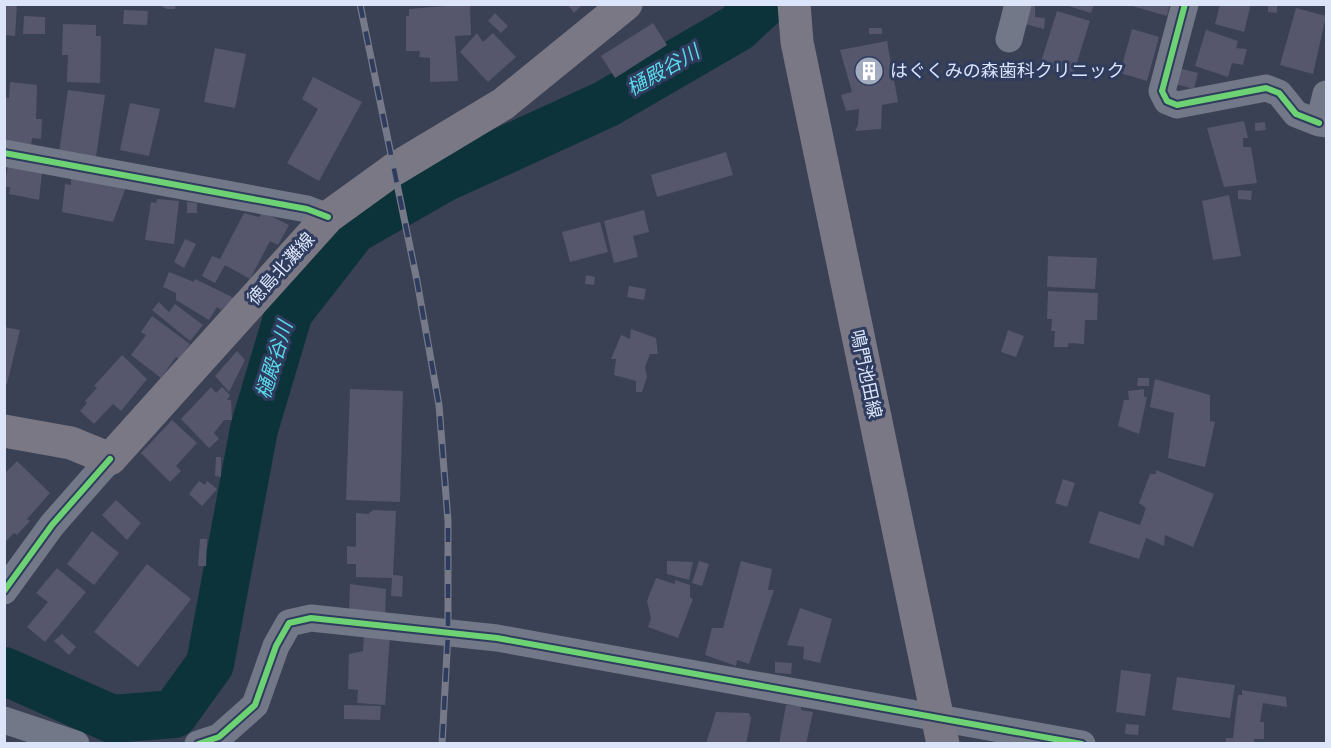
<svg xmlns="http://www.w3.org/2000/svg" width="1331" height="748" font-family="'Libre Baskerville','Noto Sans JP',serif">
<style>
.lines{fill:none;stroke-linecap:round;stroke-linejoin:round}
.river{stroke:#0d333a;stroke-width:48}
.building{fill:#56576d}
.minor{stroke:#727887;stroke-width:27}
.major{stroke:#7b7885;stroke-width:33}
.rail-casing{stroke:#767a88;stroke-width:7}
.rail{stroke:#2f3c5e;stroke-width:4.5;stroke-dasharray:14;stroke-linecap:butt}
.cycleway-casing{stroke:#2f3c5e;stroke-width:10}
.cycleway{stroke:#6cd273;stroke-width:6}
.labels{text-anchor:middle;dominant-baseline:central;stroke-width:6;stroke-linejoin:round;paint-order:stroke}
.poi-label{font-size:18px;fill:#dbe4f9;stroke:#2f3c5e;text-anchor:start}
.street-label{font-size:18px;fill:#dbe4f9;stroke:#2f3c5e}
.water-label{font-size:20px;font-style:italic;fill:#5ad9ea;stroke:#2f3c5e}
</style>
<rect width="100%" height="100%" fill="#3a4154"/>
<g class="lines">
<!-- river -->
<path class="river" d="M4 671 112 719 174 714 210 664 254 429 289 312 353 230 444 178 606 104 737 28 763 4"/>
</g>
<!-- building -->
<path class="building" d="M4 4H17L15 36 4 35Z
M157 4H176L175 9H167Z
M470 4 471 35 455 36 458 81 430 82V58L419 57 420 51H406V16H409V9Z
M567 4H583L574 13Z
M1062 4H1094L1091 13Z
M1125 4H1170L1167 16Z
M1220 4H1251L1244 32 1215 24Z
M1268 4H1277V13L1268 12Z
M1030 6H1035V17L1045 18 1044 29 1025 24Z
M1296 8 1326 16 1313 74 1280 65Z
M124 10 148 11 147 25 123 24Z
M1057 11 1090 21 1073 75 1040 65Z
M495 13 508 26 501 33 488 21Z
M24 16 45 17V34H23Z
M653 23 667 45 615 78 601 56Z
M63 24 96 25V36H101L100 83 67 82 68 55H62Z
M869 28H882V34H869Z
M1132 29 1159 37 1147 81 1120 73Z
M1206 30 1238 41 1236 48 1247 49 1243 65 1232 63 1228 77 1195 66Z
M477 33 483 42 493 33 516 57 488 82 460 52Z
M887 41 898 102 882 105 881 129 855 131 858 125 859 109 846 111 841 95 852 92 840 50Z
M215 48 246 54 235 108 204 102Z
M1178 68 1198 73 1194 89 1175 84Z
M313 77 362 102 319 181 287 163 318 109 302 99Z
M10 82 37 85 36 119H42L41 139 32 138 31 146 4 143 5 98H9Z
M68 90 105 95 96 157 59 152Z
M130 103 160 109 149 156 120 150Z
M1244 121 1248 138H1243V147H1251L1257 183 1224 187 1207 128Z
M1265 122 1266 130 1255 131V123Z
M726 152 733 175 657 197 651 175Z
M8 166 42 173 39 200 9 194 10 187H4Z
M71 178 126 187 113 222 62 212 65 184 71 185Z
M1238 190 1252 191 1251 200 1238 199Z
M1229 195 1241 256 1213 260 1202 201Z
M157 199 179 201 174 244 145 240 151 202 156 203Z
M187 202 197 203V213H187Z
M644 210 649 232 633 236 638 257 614 263 604 221Z
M263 212 289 225 278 245 270 241 250 279 225 265 215 283 202 276 212 256 220 259 244 213 259 217Z
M600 222 608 252 570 262 562 232Z
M185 239 196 244 184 268 174 262Z
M1048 256 1097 258 1095 289 1047 287Z
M169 272 194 282 195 279 234 298 221 310 217 307 209 320 176 300V293L163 287Z
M586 275 595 277 594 285 585 284Z
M629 286 646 289 644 300 627 297Z
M1048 291 1098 293 1097 320H1085L1084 344 1068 343V347H1054L1055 331H1051L1052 319H1047Z
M159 302 169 312 175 304 203 325 190 341 152 310Z
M152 316 190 344 179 359 176 357 161 378 131 355 146 335 141 332Z
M4 327 20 330 7 384H4Z
M631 329 656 338 658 354H650L645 367 647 377 642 392H636V381L614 375 616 359H611L621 335 630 339Z
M1008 330 1024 336 1016 357 1001 352Z
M237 351 245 360 229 392 215 376Z
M122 355 147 379 121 411 113 404 94 424 80 411 87 403 85 401 97 388 94 386Z
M1138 378H1149V386H1137Z
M1155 379 1210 395V421L1215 422 1205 467 1168 458 1174 413 1150 407Z
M211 387 216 393 222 387 230 395 227 400H231L232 420H224L214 433 219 439 209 448 181 419Z
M350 389 403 391 400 502 346 500Z
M1144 389V397H1147L1139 434 1118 426 1124 400H1129L1128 391Z
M172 420 197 443 176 466 181 471 170 482 141 453Z
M216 457H221V477L215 476Z
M17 461 50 493 27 519 30 521 17 535 14 533 4 543V474Z
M1156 470 1214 494 1193 547 1165 535 1164 546 1146 538 1139 559 1089 543 1099 511 1140 525 1146 508 1139 503 1150 474H1156Z
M1063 479 1075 483 1067 507 1055 503Z
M199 481 205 485 207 481 217 489 202 506 189 494Z
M116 500 141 523 127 540 102 515Z
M373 510 396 511 393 575 403 576 402 597 391 596 392 578 356 577V564H347V546L356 547V513L368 514Z
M92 531 119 553 94 585 67 564Z
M200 539H207L206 566H198Z
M667 561 693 562 689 580 667 574Z
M699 561 709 564 702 586 692 583Z
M741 561 772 569 768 590H774L749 664 737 660 736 666 705 655 712 628H723Z
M147 564 191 599 138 667 94 632Z
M57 568 86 592 45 642 27 627 48 602 36 593Z
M656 578 675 584V580L690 585V597L693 599 678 638 648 627 651 618 647 601Z
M350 584 386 589 385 615 349 611Z
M800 608 832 619 820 663 803 659 804 647 787 645Z
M62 634 76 647 69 655 54 641Z
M364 635 390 636 385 705 357 703 358 690 348 689 349 654 363 651Z
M775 662 792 663 791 674 775 673Z
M1121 670 1151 674 1145 716 1116 712Z
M1177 677 1235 685 1230 718 1172 710Z
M1242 690 1286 697 1287 707 1263 703 1260 722H1264V739H1254V744H1225L1226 738H1233L1238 695H1242Z
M344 705 381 706 380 720 344 719Z
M786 705 801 706V710L813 712 806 744H779Z
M716 712 749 713 751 718 746 744H706Z
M1126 724 1139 725 1138 735 1125 734Z"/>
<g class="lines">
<!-- minor -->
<path class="minor" d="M1185 4 1162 91 1167 101 1177 105 1266 88 1279 93 1296 114 1319 123
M1009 39 1018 4
M1326 94 1319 123 1326 124
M4 153 307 209 328 217
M4 591 52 525 110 459
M4 720 76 744
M198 744 219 737 255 705 276 646 289 623 311 618 497 638 1082 744"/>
<!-- major -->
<path class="major" d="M794 4 797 42 943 744
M4 431 71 443 110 459 328 217 393 170 503 104 626 4"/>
<!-- rail casing -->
<g class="rail-casing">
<path id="rail" d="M360 4 417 281 439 405 448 521V634L442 744"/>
</g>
<!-- rail -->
<use href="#rail" class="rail"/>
<!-- cycleway casing -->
<g class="cycleway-casing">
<path id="cycleway" d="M1185 4 1162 91 1167 101 1177 105 1266 88 1279 93 1296 114 1319 123
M4 153 307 209 328 217
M4 591 52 525 110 459
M198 744 219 737 255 705 276 646 289 623 311 618 497 638 1082 744"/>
</g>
<!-- cycleway -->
<use href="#cycleway" class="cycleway"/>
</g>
<!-- icons -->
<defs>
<g id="building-disc" transform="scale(1.5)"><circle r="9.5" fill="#a3abbf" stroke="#2f3c5e"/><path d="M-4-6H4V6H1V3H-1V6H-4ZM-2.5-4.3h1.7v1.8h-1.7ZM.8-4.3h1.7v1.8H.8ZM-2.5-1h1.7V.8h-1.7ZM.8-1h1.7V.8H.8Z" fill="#fff"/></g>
</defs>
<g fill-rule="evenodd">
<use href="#building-disc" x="869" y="71"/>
</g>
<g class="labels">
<!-- poi labels -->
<g class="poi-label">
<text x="890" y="71">はぐくみの森歯科クリニック</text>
</g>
<!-- street labels -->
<g class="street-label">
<text transform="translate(281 269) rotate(-48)">徳島北灘線</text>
<text transform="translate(866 374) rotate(78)">鳴門池田線</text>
</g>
<!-- water labels -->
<g class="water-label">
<text transform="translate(663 70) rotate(-30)">樋殿谷川</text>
<text transform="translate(274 360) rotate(-73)">樋殿谷川</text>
</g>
</g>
<!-- border -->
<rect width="1331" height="748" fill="none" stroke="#dbe4f9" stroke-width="12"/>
</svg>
